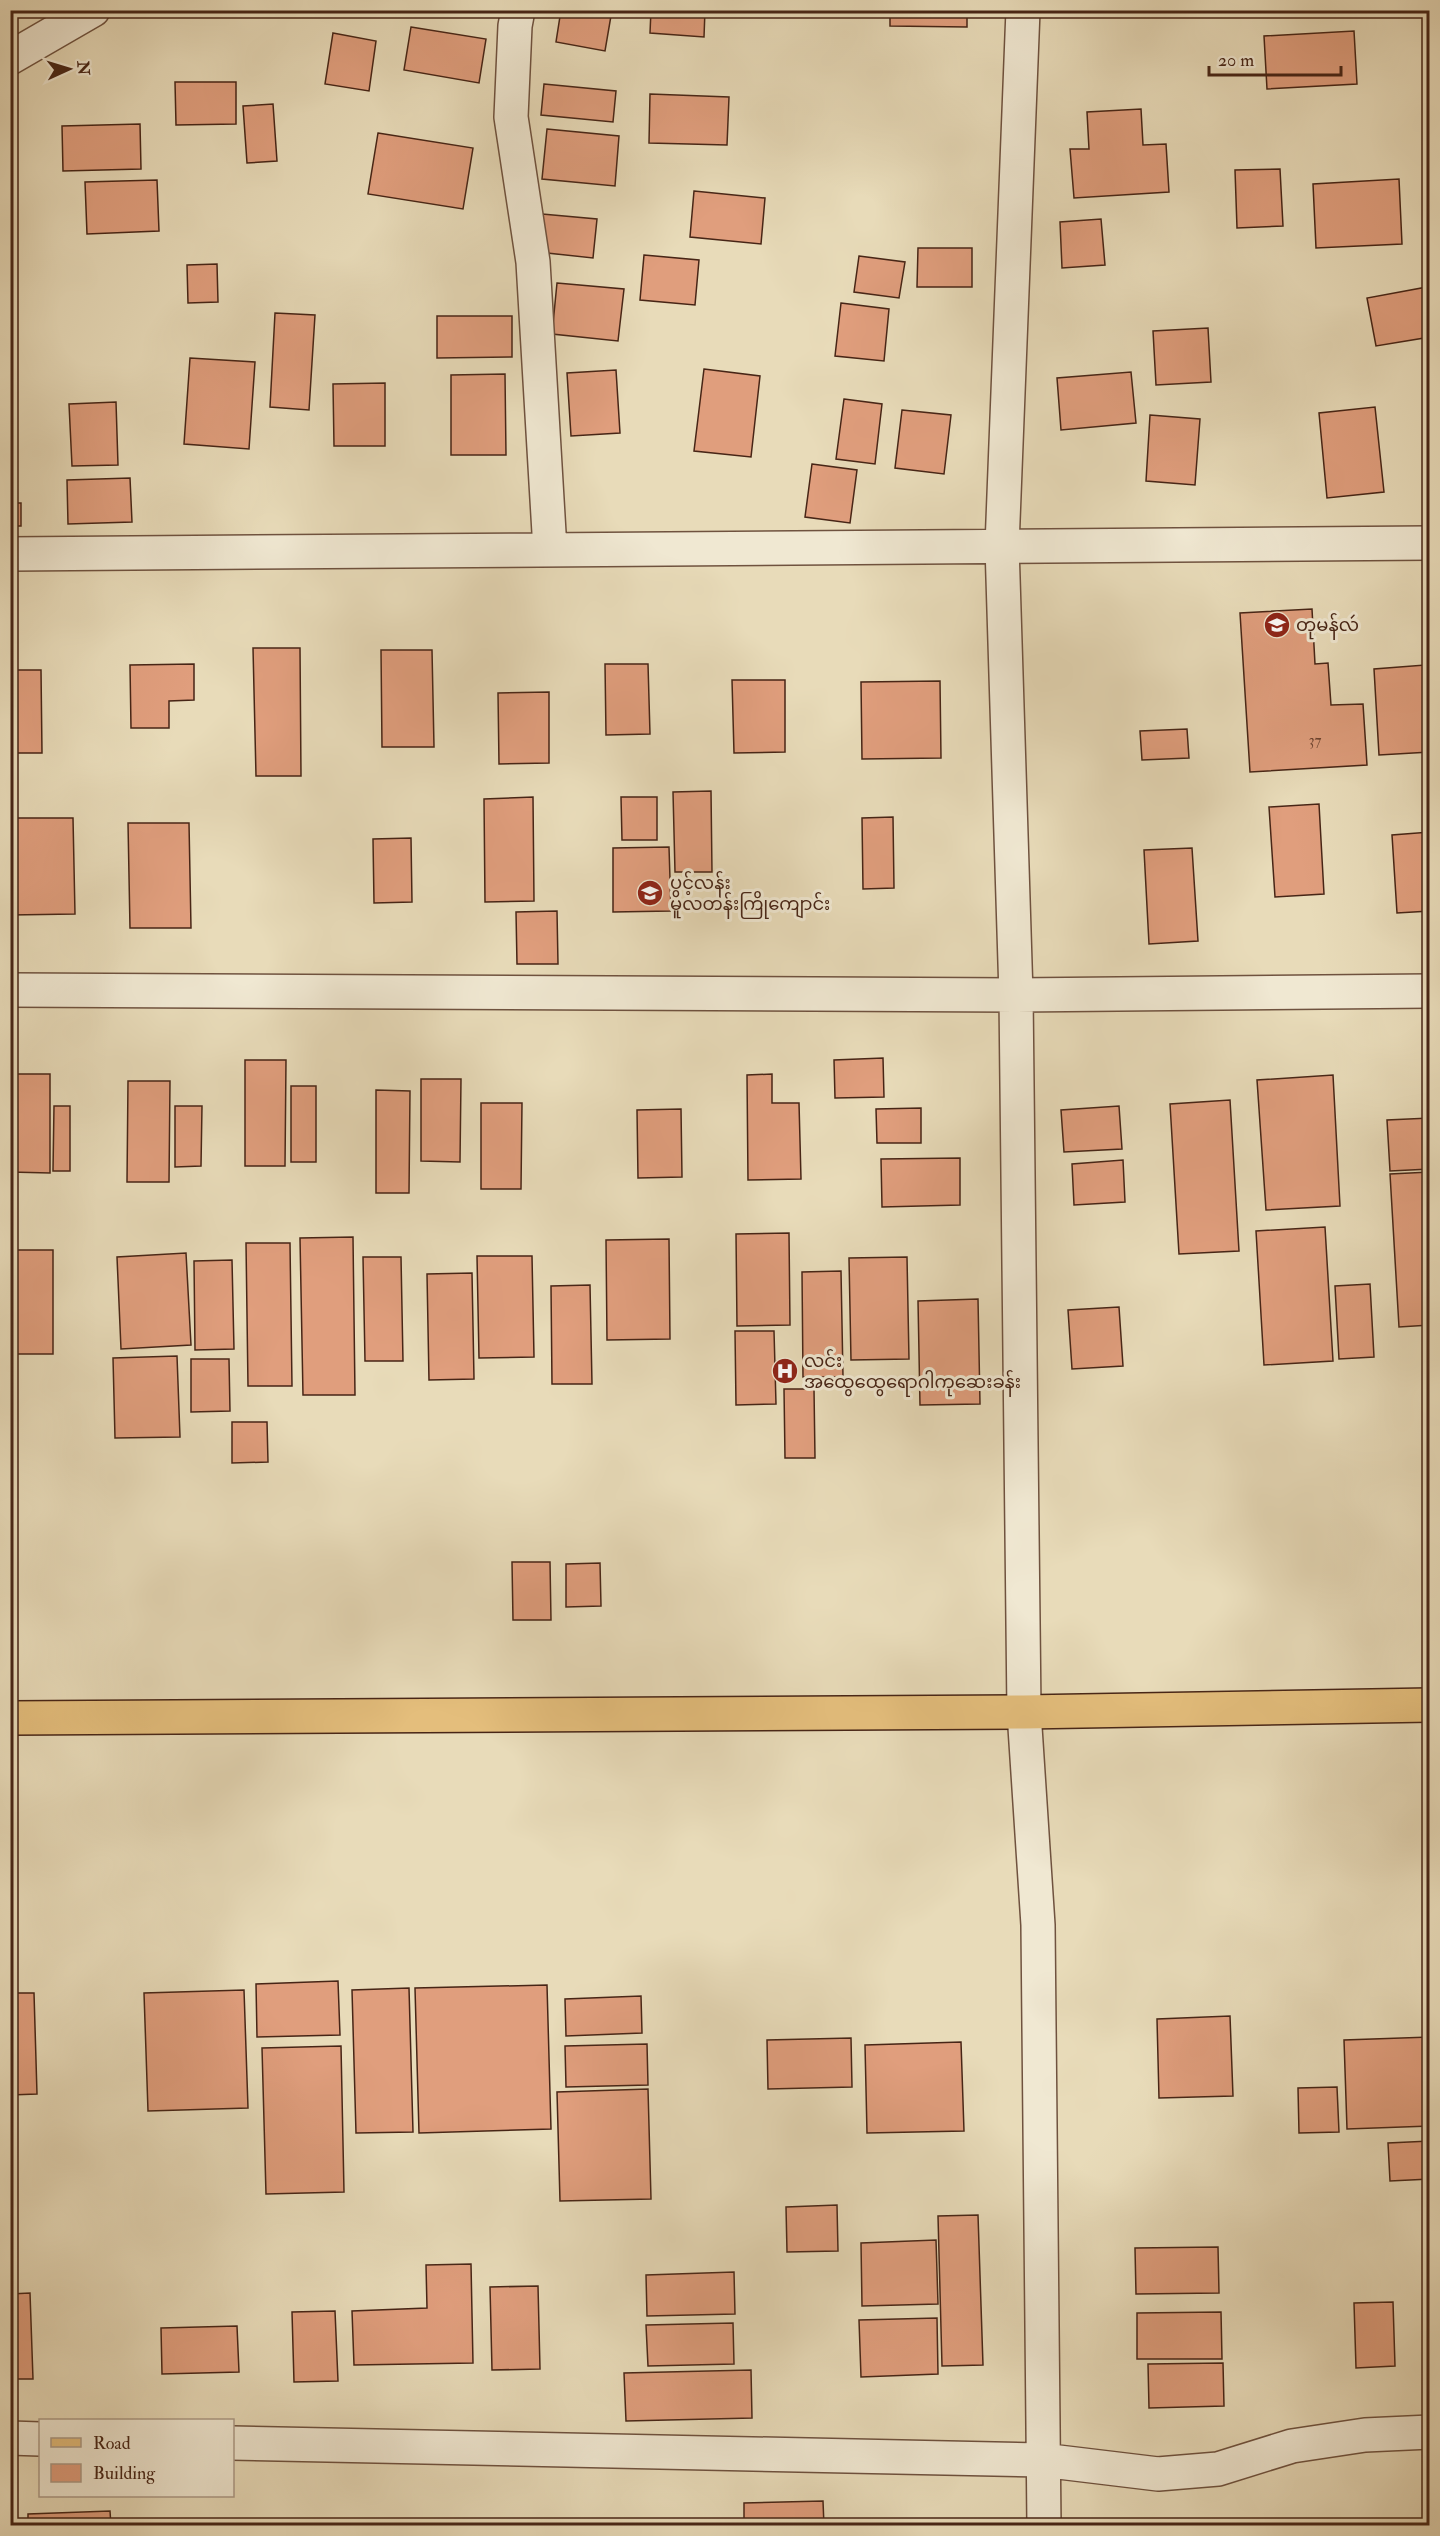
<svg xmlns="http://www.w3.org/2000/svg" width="1440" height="2536" font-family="'IM FELL Double Pica','Noto Sans Myanmar',serif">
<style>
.building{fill:#e09e7d;stroke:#472516;stroke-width:1.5}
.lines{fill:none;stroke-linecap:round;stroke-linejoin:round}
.minor-casing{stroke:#6f523f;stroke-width:36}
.major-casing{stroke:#472516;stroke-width:36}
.minor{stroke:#f0e8d2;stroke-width:33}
.major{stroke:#e4be7c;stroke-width:33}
.labels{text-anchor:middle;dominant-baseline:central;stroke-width:6;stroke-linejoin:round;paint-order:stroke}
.number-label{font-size:15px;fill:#6d4330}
.poi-label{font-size:18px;fill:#472516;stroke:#f0e8d2;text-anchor:start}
</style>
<rect width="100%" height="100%" fill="#e8dbb9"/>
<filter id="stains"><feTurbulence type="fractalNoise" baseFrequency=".00333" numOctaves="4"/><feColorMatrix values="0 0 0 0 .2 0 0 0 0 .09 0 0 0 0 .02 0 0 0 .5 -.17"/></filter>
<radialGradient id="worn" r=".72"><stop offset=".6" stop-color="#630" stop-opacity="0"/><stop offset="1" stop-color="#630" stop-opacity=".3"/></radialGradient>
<!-- building -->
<path class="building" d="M561 10H612L605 51 556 42Z
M651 10H705L704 37 650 33Z
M890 10H967V27L890 26Z
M411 27 486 39 479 83 404 70Z
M1354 31 1357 84 1267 89 1264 36Z
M333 33 376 41 369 91 325 84Z
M175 82H236V124L176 125Z
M544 84 616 91 613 122 541 115Z
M650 94 729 97 727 145 649 143Z
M273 104 277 161 247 163 243 106Z
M1141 109 1143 145 1166 144 1169 192 1074 198 1070 149H1089L1087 112Z
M140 124 141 169 63 171 62 126Z
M547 129 619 136 615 186 542 179Z
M378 133 473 148 463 209 368 194Z
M1280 169 1283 226 1237 228 1235 170Z
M1399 179 1402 244 1316 248 1313 184Z
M157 180 159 231 87 234 85 182Z
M694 191 765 198 761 244 690 237Z
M542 214 597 219 593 258 538 252Z
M1101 219 1105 265 1062 268 1060 222Z
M918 248H972V287H917Z
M644 255 699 260 695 305 640 300Z
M859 256 905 262 899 298 854 292Z
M217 264 218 302 188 303 187 265Z
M557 283 624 289 618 341 552 334Z
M1427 287 1430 337 1376 346 1367 298Z
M841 303 889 309 884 361 835 356Z
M275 313 315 315 309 410 270 407Z
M437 316H512V357L437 358Z
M1208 328 1211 382 1156 385 1153 331Z
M190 358 255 362 249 449 184 444Z
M704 369 760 376 751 457 694 451Z
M616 370 620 433 571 436 567 373Z
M1131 372 1136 423 1061 430 1057 378Z
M505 374 506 455H451V375Z
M385 383V446H334L333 384Z
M844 399 882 404 875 464 836 459Z
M116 402 118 465 72 466 69 404Z
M1375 407 1384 492 1327 498 1319 413Z
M902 410 951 415 944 474 895 468Z
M1150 415 1200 419 1195 485 1146 481Z
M812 464 857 470 850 523 805 517Z
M130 478 132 522 68 524 67 480Z
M10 503H21V526H10Z
M1312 609 1315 664 1328 663 1331 705 1363 704 1367 765 1250 772 1240 613Z
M253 648H300L301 776H256Z
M381 650H432L434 747H382Z
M194 664V700L169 701V728H131L130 665Z
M605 664H648L650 734 606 735Z
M1425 665 1430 752 1379 755 1374 669Z
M10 670H41L42 753H10Z
M732 680H785V752L734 753Z
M940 681 941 758 862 759 861 682Z
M549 692V763L499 764 498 693Z
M1187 729 1189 758 1142 760 1140 731Z
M711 791 712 872H675L673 792Z
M533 797 534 901 485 902 484 799Z
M621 797H657V840H622Z
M1319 804 1324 894 1275 897 1269 807Z
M893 817 894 888 863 889 862 818Z
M10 818H73L75 914 10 915Z
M128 823H189L191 928H130Z
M1430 832V911L1397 913 1392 835Z
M411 838 412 902 374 903 373 839Z
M669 847 671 911 613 912V848Z
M1192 848 1198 941 1149 944 1144 850Z
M557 911 558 964H517L516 912Z
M883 1058 884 1097 835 1098 834 1060Z
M245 1060H286L285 1166H245Z
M10 1074H50V1173L10 1172Z
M772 1074V1103H799L801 1179 748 1180 747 1075Z
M1333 1075 1340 1206 1266 1210 1257 1080Z
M421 1079H461L460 1162 421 1161Z
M128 1081H170L169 1182H127Z
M291 1086H316V1162H291Z
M376 1090 410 1091 409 1193H376Z
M1230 1100 1239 1251 1179 1254 1170 1104Z
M481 1103H522L521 1189H481Z
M54 1106H70V1171H53Z
M175 1106H202L201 1166 175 1167Z
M1119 1106 1122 1149 1064 1152 1061 1110Z
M921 1108V1143H877L876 1109Z
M681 1109 682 1177 638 1178 637 1110Z
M1430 1118V1169L1390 1171 1387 1120Z
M960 1158V1205L882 1207 881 1159Z
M1123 1160 1125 1202 1074 1205 1072 1164Z
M1430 1172V1325L1399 1327 1390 1174Z
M1325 1227 1333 1361 1264 1365 1256 1231Z
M789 1233 790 1325 737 1326 736 1234Z
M353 1237 355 1395H303L300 1238Z
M669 1239 670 1339 607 1340 606 1240Z
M246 1243H290L292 1386H248Z
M14 1250H53V1354H13Z
M186 1253 191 1345 121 1349 117 1257Z
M477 1256H532L534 1357 479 1358Z
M363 1257H401L403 1361H365Z
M907 1257 909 1359 851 1360 849 1258Z
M232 1260 234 1349 195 1350 194 1261Z
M841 1271 843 1377H803L802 1272Z
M472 1273 474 1379 429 1380 427 1274Z
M1370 1284 1374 1357 1339 1359 1335 1286Z
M590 1285 592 1384H552L551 1286Z
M978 1299 980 1404 920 1405 918 1301Z
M1119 1307 1123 1366 1072 1369 1068 1310Z
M735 1331H774L776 1404 736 1405Z
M177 1356 180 1437 115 1438 113 1358Z
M191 1359H229L230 1411 191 1412Z
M784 1389H814L815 1458H785Z
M232 1422H267L268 1462 232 1463Z
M512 1562H550L551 1620H513Z
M600 1563 601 1606 566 1607V1564Z
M338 1981 340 2035 257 2037 256 1984Z
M547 1985 551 2129 419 2133 415 1988Z
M409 1988 413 2132 356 2133 352 1990Z
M244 1990 248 2108 148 2111 144 1993Z
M10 1993H34L37 2094 10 2095Z
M641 1996 642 2033 566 2036 565 1999Z
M1230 2016 1233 2096 1159 2098 1157 2019Z
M1430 2037V2126L1347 2129 1344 2040Z
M851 2038 852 2087 768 2089 767 2040Z
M961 2042 964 2131 867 2133 865 2045Z
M647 2044 648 2085 566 2087 565 2046Z
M341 2046 344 2192 266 2194 262 2048Z
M1337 2087 1339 2132 1299 2133 1298 2088Z
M648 2089 651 2199 560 2201 557 2092Z
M1430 2141V2179L1390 2181 1388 2143Z
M837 2205 838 2251 787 2252 786 2207Z
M978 2215 983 2365 942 2366 938 2216Z
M936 2240 938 2304 862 2306 861 2243Z
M1218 2247 1219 2293 1136 2294 1135 2248Z
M471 2264 473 2363 354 2365 352 2311 427 2308 426 2265Z
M734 2272 735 2314 647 2316 646 2275Z
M538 2286 540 2369 492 2370 490 2287Z
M30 2293 33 2379H10V2294Z
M1393 2302 1395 2366 1356 2368 1354 2303Z
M335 2311 338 2381 294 2382 292 2312Z
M1221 2312 1222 2359H1137V2313Z
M937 2318 938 2374 861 2377 859 2320Z
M733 2323 734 2364 648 2366 646 2325Z
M237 2326 239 2372 162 2374 161 2328Z
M1223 2363 1224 2406 1149 2408 1148 2364Z
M751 2370 752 2418 626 2421 624 2373Z
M823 2501 824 2526H744V2503Z
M110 2511 111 2526H28V2514Z"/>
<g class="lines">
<!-- minor casing -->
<g class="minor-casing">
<path id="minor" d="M518 10 515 26 511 117 533 262 550 550
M1023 10 1002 546 1016 995 1024 1712 1038 1925 1044 2526
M10 58 93 10
M10 554 1430 543
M10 990 1016 995 1430 991
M10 2438 40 2439
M232 2443 1042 2460 1158 2474 1218 2469 1292 2446 1365 2435 1430 2432"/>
</g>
<!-- major casing -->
<g class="major-casing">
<path id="major" d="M10 1718 1024 1712 1430 1705"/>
</g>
<!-- minor -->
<use href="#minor" class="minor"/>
<!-- major -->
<use href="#major" class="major"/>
</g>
<!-- icons -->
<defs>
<g id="school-disc" transform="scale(1.35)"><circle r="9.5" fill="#8f2418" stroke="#f0e8d2"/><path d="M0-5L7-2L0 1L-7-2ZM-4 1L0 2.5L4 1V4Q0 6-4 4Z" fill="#fff"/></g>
<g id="hospital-disc" transform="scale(1.35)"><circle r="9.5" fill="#8f2418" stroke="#f0e8d2"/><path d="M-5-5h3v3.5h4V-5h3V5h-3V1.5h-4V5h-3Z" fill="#fff"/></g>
</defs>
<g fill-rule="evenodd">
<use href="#school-disc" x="1277" y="625"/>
<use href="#school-disc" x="650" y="893"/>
<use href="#hospital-disc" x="785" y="1371"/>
</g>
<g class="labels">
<!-- number labels -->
<g class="number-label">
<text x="1315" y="740">37</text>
</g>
<!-- poi labels -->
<g class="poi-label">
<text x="1296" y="625">တုမန်လဴ</text>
<text x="670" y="883">ပွင့်လန်း<tspan x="670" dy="21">မူလတန်းကြိုကျောင်း</tspan></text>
<text x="804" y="1361">လင်း<tspan x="804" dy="21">အထွေထွေရောဂါကုဆေးခန်း</tspan></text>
</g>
</g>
<!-- margin -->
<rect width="1440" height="2536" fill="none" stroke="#e8dbb9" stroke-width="36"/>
<rect x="12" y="12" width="1416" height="2512" fill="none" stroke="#472516" stroke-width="3"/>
<rect x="18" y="18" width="1404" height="2500" fill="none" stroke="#472516" stroke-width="1.5"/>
<!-- legend -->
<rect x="39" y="2419" width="195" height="78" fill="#f0e8d2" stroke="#ac9a87" stroke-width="1.5"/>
<rect x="51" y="2438" width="30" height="9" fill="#e4be7c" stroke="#ac9a87" stroke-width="1.5"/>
<text x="93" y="2449" font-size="18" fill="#472516">Road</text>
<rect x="51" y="2464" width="30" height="18" fill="#e09e7d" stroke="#ac9a87" stroke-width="1.5"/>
<text x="93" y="2479" font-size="18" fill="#472516">Building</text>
<!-- north arrow -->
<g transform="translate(69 69) rotate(86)" stroke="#f0e8d2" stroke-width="4.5" paint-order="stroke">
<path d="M0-4.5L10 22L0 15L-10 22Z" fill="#472516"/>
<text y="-9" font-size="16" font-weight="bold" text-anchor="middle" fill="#472516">N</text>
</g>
<!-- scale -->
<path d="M1209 66v9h132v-9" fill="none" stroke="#472516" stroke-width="3"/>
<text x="1218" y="66" font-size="18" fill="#472516" stroke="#f0e8d2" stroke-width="4.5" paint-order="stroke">20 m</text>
<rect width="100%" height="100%" filter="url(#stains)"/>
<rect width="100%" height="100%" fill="url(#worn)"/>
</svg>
